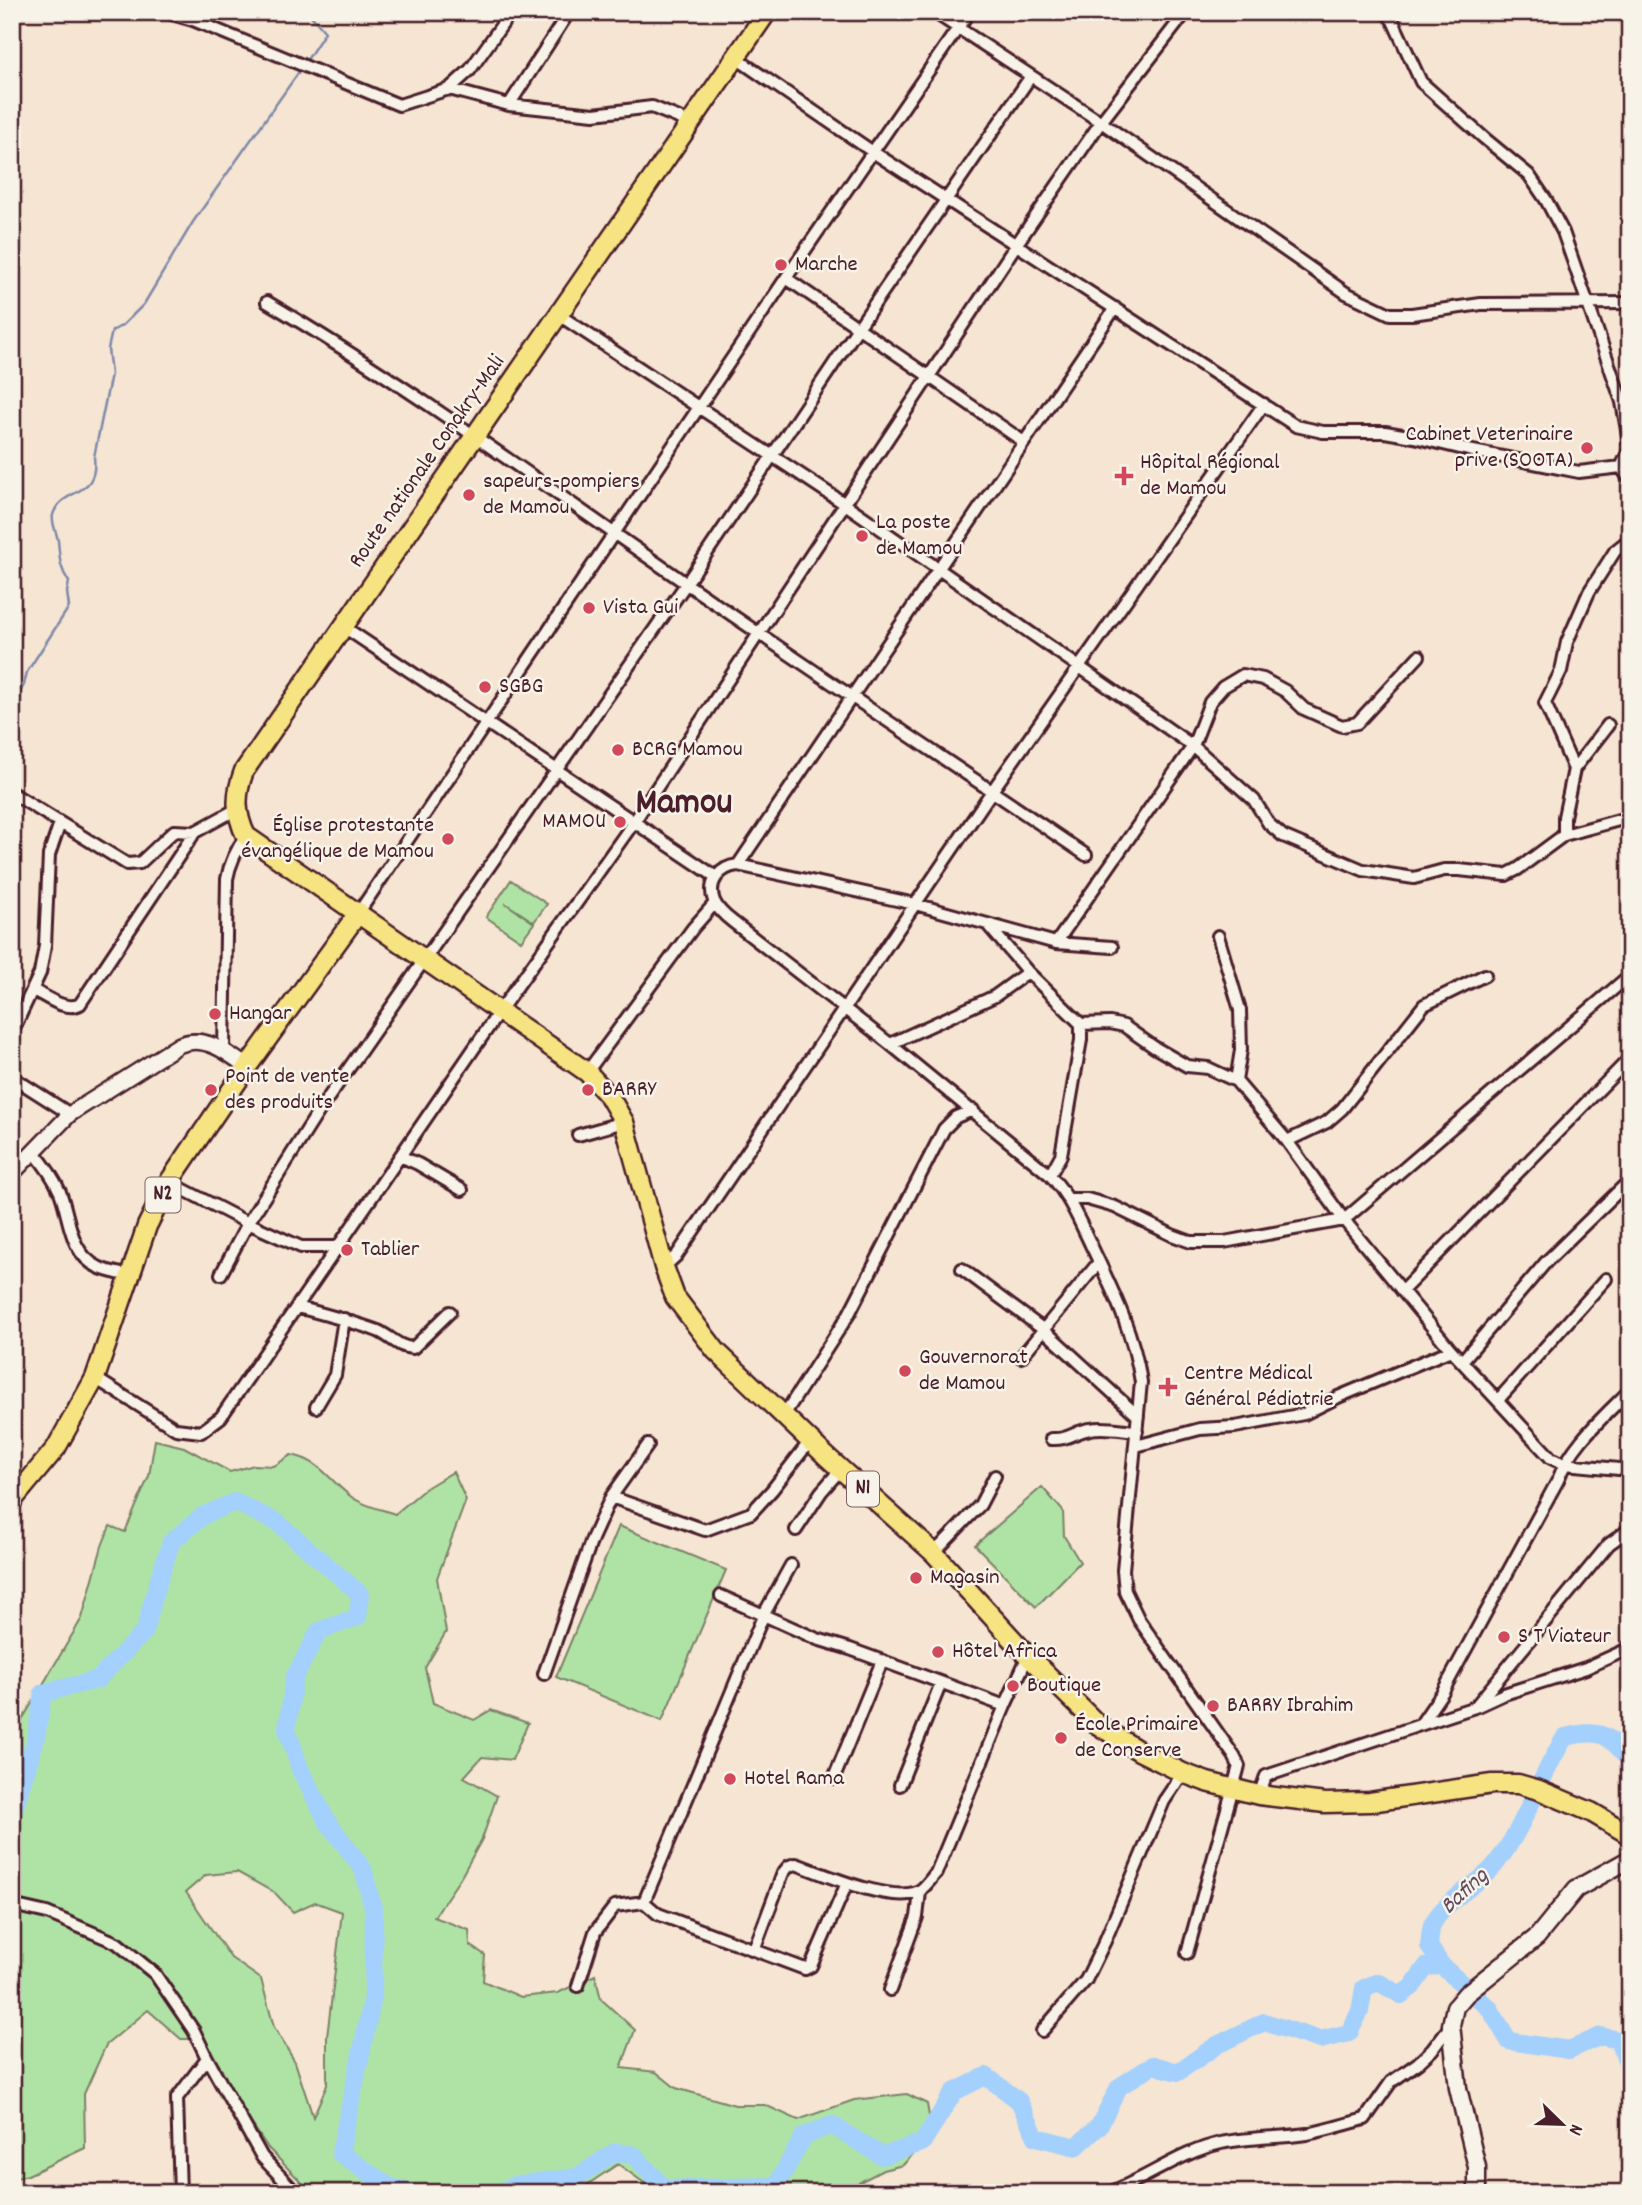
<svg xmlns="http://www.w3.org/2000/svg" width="1642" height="2205" font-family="Dekko,sans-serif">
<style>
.green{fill:#afe3a5;stroke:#7c8168;stroke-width:2;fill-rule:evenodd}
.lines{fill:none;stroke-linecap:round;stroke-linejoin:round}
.stream{stroke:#7f89a9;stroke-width:2.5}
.river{stroke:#a3d0fd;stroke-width:18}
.minor-casing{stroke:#4a1f2b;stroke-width:16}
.tertiary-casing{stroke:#4a1f2b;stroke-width:19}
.secondary-casing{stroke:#4a1f2b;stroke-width:21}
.trunk-casing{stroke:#4a1f2b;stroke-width:23}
.minor{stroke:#f7f3e8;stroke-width:10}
.tertiary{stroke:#f7f3e8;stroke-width:14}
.secondary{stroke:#f7f3e8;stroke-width:16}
.trunk{stroke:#f6e381;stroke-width:18}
.poi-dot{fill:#d1495b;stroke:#f7f3e8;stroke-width:2.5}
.labels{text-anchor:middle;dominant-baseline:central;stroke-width:5;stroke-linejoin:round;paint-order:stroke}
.shield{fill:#f7f3e8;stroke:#7e5f64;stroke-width:2}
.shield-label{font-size:21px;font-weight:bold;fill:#4a1f2b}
.poi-label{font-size:23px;fill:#4a1f2b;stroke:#f7f3e8;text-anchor:start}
.street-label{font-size:23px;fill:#4a1f2b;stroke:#f7f3e8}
.water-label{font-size:24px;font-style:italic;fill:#604b60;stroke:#f7f3e8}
.town-label{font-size:37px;font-weight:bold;fill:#4a1f2b;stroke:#f7f3e8}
</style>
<rect width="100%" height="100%" fill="#f5e5d2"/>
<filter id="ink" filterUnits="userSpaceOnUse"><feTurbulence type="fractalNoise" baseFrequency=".0143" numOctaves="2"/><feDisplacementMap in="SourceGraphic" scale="14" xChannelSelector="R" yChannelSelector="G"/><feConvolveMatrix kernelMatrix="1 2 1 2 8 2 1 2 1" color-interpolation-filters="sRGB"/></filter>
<g filter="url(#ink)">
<!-- green -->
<path class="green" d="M511 880 547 904 534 922 505 903 534 923 521 941 486 917Z
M155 1440 184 1447 230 1472 254 1465 274 1466 291 1455C320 1460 328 1479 349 1495 361 1505 381 1509 395 1514L426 1488 453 1472 466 1500 437 1578 446 1632 425 1668 433 1703 474 1720 491 1710 528 1723 512 1760 482 1757 464 1777 497 1796 482 1839 461 1877 434 1917 469 1930 470 1945 485 1955 483 1981 521 1997 558 1993 595 1975 601 1999 635 2030 621 2068 656 2072 676 2088 735 2105H765L798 2120 854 2100 907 2094 927 2104 932 2134 903 2165 883 2170 839 2193H658L618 2164 575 2193H312L268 2148 214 2067 201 2039H181L148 2010 106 2045 84 2094 85 2148 28 2175 12 2179V1737L82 1618 102 1546 110 1526 125 1532 149 1476ZM237 1872 275 1893 293 1912 315 1902 342 1912 327 2037V2085L313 2117 295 2062 274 2027 261 1979 231 1958 186 1892 206 1875Z
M1042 1487 1063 1511 1064 1536 1080 1562 1036 1607 975 1545Z
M619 1526 726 1570 662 1721 556 1677Z"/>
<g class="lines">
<!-- stream -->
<path class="stream" d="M305 63 325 32 308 12
M12 707 24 685 27 672 69 607 67 592 69 582C59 567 60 558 58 541 57 533 51 522 53 515 61 487 99 499 94 457L111 374 108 349 112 331 123 325 144 304 193 222 301 69"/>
<!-- river -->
<path class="river" d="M1630 1761C1607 1732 1600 1729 1565 1737 1539 1778 1525 1827 1495 1865 1477 1887 1445 1899 1432 1925 1430 1931 1430 1940 1429 1946L1442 1966 1490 2009 1509 2041 1569 2050 1601 2036 1618 2040 1627 2062 1630 2080
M12 1816 36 1738 43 1693 97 1680 145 1631 155 1592 171 1542 204 1515 235 1502 278 1523 360 1594 358 1617 319 1631 294 1678 287 1729 300 1769 327 1821 363 1869 374 1911 373 1997 340 2153 388 2186 414 2193
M498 2193 515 2185 577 2177 615 2152 634 2155 665 2189 776 2186 804 2136 832 2125 882 2156 922 2143 954 2092 986 2076 1019 2101 1036 2137 1076 2147 1099 2126 1119 2087 1153 2065 1178 2072 1217 2045 1264 2022 1320 2040 1349 2033 1360 2011 1364 1988 1378 1982 1401 1995 1412 1987 1426 1967 1442 1966"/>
<!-- minor casing -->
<g class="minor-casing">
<path id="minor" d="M165 12 193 20 399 105 449 89 470 70 511 12
M934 12 1101 122 1346 293 1390 314H1412L1481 304 1630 303
M1386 12 1393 21 1421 82 1484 138 1529 175 1546 200 1563 232 1622 402 1630 447
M736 58 873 152 1296 426 1323 432H1385L1414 437 1468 450 1579 472 1621 467 1630 449
M449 89 509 105 594 114 652 107 691 123
M509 105 569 12
M786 278 1024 442
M267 302C411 387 546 487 684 582 817 674 952 764 1086 855
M559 315 845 504 1193 746 1254 800 1269 824 1283 836 1363 870 1414 878 1444 870H1459L1506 875 1518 869 1564 835 1630 817
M1621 467 1630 480
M344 627 716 877
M1574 769 1545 703 1561 671 1567 642 1589 592 1615 551 1630 539
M12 793 127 864 140 863 174 831 195 832 237 809
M1564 835V817L1574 769 1608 725
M738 865 1115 308
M359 912 786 278 969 12
M987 924 1028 972 1081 1024V1040L1061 1155 1050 1175
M1218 936 1240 1010 1241 1050 1236 1081 1287 1141 1344 1220 1451 1350 1551 1458 1564 1464 1630 1470
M1056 943 1193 746 1210 702 1223 687 1243 675 1263 679 1285 691 1304 709 1342 726 1357 723 1419 656
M1112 947 1056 943 915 904 738 865C720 867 707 882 714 901 718 910 725 916 733 922L890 1044 1050 1175C1069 1196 1079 1220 1091 1245 1112 1289 1134 1333 1141 1382L1123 1570 1125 1591 1139 1620 1234 1756 1239 1766 1187 1953
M33 990C47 997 66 1012 80 1004L195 832
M1081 1024 1110 1023 1124 1026 1154 1047 1187 1066 1208 1068 1236 1081
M12 1033 40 973 45 946 49 855 60 823
M890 1044 995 996 1028 972
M224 1049 227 879C230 862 236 850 246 836
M587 1072 693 928 715 903
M12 1077 70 1114
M578 1135 624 1122
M1287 1141 1327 1122 1342 1109 1424 1005 1485 975
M33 1151C44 1164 53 1176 60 1192 70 1217 69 1253 98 1267 107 1272 120 1273 130 1276
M400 1156 418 1164 462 1190
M169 1182 248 1223 301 1247H337
M1069 1199H1087L1115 1207 1172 1235 1191 1242H1224L1344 1220 1630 975
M664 1267 677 1255 992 791 1264 404
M962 1269 1044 1330 1138 1416
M221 1274 248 1223 319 1111 686 584 858 328 1031 76
M1402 1291 1630 1058
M297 1307C324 1314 351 1321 378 1331 390 1336 399 1348 413 1348L450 1312
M1021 1357 1099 1262
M1462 1361 1546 1262 1630 1180
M95 1378 176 1429 201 1432 221 1417 499 1012 634 822 1016 245 1101 122 1186 12
M1498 1400 1606 1279
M316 1407 335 1375 344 1319
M784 1415 849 1314 944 1129 956 1117 973 1110
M1051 1439C1069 1440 1073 1432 1090 1429 1105 1426 1122 1430 1137 1431
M1136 1446 1200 1429 1235 1427 1304 1414 1338 1397 1451 1350
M611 1497 705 1530 751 1513 772 1490 810 1441
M796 1530 821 1492 841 1469
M934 1553 980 1505 995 1476
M721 1596 817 1639 850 1649 1005 1706
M544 1674 592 1539 611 1497 648 1445
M1478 1706 1504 1694 1586 1668 1628 1649 1630 1644
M1420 1725 1475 1707 1609 1544 1630 1529
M834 1778 882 1661
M900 1785 941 1683
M1259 1795 1266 1776 1420 1725 1442 1693 1558 1480C1571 1444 1604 1417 1630 1390
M644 1902 764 1614 791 1565
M12 1905 47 1913 117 1943 155 1974 194 2031 207 2058 262 2157 296 2193
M754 1950 783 1873 789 1866 796 1864C823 1874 890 1903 917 1892 925 1889 930 1879 936 1873L1005 1706 1028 1656
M578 1986 595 1932 615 1906 644 1902 658 1914 805 1969 811 1966 847 1883
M890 1990 917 1917 920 1892
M1042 2031 1086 1980 1105 1941 1164 1801 1183 1773
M180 2193 177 2098 207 2058
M1108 2193C1147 2179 1180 2152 1221 2143 1250 2137 1279 2138 1307 2134 1327 2130 1346 2124 1365 2119L1391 2082 1418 2063 1432 2050 1451 2025"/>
</g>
<!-- tertiary casing -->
<g class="tertiary-casing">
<path id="tertiary" d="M12 1174 70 1114 179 1045C204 1034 227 1052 247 1067"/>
</g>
<!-- secondary casing -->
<g class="secondary-casing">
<path id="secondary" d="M1477 2193V2167L1458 2088 1451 2025 1455 2007 1466 1994 1537 1937 1576 1889 1630 1859"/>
</g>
<!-- trunk casing -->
<g class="trunk-casing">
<path id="trunk" d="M767 12 244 771C235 795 235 813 246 836L587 1072 609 1096 624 1122 664 1267 675 1297 716 1351 826 1456 934 1553 1028 1656 1098 1725 1139 1751 1183 1773 1207 1782 1259 1795 1325 1803 1370 1802 1492 1784H1518L1539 1790 1591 1812 1630 1835
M12 1501 56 1448 95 1378 147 1226 169 1182 247 1067 359 912"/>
</g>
<!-- minor -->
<use href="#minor" class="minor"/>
<!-- tertiary -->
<use href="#tertiary" class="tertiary"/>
<!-- secondary -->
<use href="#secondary" class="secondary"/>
<!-- trunk -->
<use href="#trunk" class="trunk"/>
</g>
</g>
<!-- markers -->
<g class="poi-dot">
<circle cx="781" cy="265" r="7"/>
<circle cx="1587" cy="448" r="7"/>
<path d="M1120.5 465.5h7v7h7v7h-7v7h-7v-7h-7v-7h7z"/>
<circle cx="469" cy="495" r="7"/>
<circle cx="862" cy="536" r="7"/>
<circle cx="589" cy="608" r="7"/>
<circle cx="485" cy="687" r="7"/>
<circle cx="618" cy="750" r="7"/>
<circle cx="620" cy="822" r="7"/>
<circle cx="448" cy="839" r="7"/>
<circle cx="215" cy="1014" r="7"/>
<circle cx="211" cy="1090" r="7"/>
<circle cx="588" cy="1090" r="7"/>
<circle cx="347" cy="1250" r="7"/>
<circle cx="905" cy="1371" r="7"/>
<path d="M1164.5 1376.5h7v7h7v7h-7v7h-7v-7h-7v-7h7z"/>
<circle cx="916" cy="1578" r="7"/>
<circle cx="1504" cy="1637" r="7"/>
<circle cx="938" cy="1652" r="7"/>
<circle cx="1013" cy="1686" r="7"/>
<circle cx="1213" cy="1706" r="7"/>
<circle cx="1061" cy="1738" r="7"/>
<circle cx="730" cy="1779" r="7"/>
</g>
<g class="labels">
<!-- shield labels -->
<g class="shield">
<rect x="145.5" y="1177.5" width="35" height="35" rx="5"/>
<rect x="847" y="1471.5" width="32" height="35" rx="5"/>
</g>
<g class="shield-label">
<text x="163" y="1195">N2</text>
<text x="863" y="1489">N1</text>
</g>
<!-- poi labels -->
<g class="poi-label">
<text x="795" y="265">Marche</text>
<text x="1573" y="435" text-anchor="end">Cabinet Veterinaire<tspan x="1573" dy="26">prive (SOOTA)</tspan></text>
<text x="1140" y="463">Hôpital Régional<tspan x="1140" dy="26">de Mamou</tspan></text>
<text x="483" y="482">sapeurs-pompiers<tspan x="483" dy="26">de Mamou</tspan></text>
<text x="876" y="523">La poste<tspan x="876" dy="26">de Mamou</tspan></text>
<text x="603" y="608">Vista Gui</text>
<text x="499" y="687">SGBG</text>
<text x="632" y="750">BCRG Mamou</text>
<text x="606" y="822" text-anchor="end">MAMOU</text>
<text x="434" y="826" text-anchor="end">Église protestante<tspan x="434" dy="26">évangélique de Mamou</tspan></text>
<text x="229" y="1014">Hangar</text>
<text x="225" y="1077">Point de vente<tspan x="225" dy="26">des produits</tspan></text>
<text x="602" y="1090">BARRY</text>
<text x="361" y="1250">Tablier</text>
<text x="919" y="1358">Gouvernorat<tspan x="919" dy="26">de Mamou</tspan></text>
<text x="1184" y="1374">Centre Médical<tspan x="1184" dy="26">Général Pédiatrie</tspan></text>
<text x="930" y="1578">Magasin</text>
<text x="1518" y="1637">S T Viateur</text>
<text x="952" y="1652">Hôtel Africa</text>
<text x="1027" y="1686">Boutique</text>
<text x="1227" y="1706">BARRY Ibrahim</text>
<text x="1075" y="1725">École Primaire<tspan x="1075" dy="26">de Conserve</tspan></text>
<text x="744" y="1779">Hotel Rama</text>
</g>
<!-- street labels -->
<g class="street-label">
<text transform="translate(428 462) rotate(-55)">Route nationale Conakry-Mali</text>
</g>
<!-- water labels -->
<g class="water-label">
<text transform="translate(1465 1892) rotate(-43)">Bafing</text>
</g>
<!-- town labels -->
<g class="town-label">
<text x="684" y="804">Mamou</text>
</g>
</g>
<!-- margin -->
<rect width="1642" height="2205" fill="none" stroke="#f7f3e8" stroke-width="42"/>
<rect x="21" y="21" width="1600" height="2163" fill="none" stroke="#4a1f2b" stroke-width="2.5" filter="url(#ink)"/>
<!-- north arrow -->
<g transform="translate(1562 2124) rotate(113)" stroke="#f7f3e8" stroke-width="5" paint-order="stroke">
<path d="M0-5L12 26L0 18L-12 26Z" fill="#4a1f2b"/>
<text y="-10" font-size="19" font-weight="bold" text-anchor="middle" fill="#4a1f2b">N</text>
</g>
</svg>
